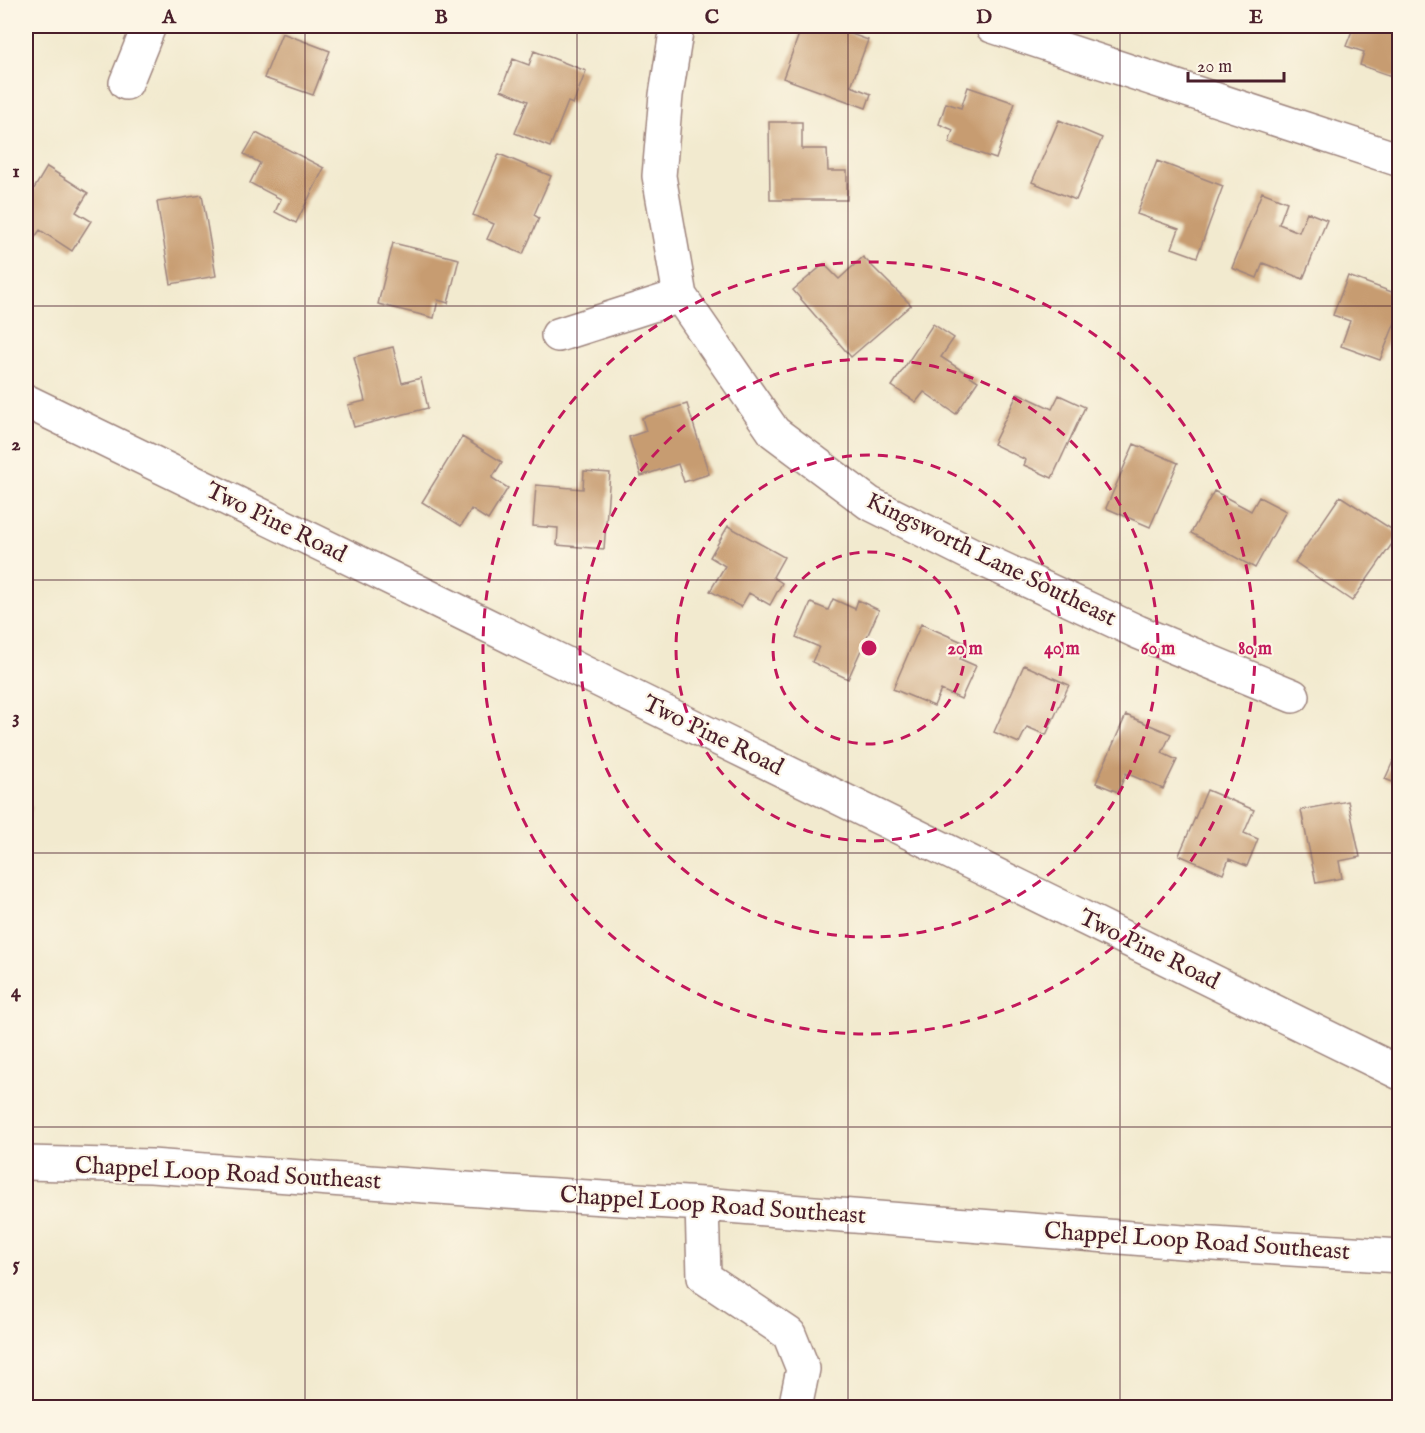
<svg xmlns="http://www.w3.org/2000/svg" width="1425" height="1433" font-family="'IM FELL English',serif">
<style>
.building{fill:#c79c71}
.lines{fill:none;stroke-linecap:round;stroke-linejoin:round}
.minor-casing{stroke:#9e847d;stroke-width:36}
.minor{stroke:#fff;stroke-width:33}
.grid{fill:none;stroke:#4a1f2b;stroke-width:1.5;stroke-opacity:0.55}
.ring{fill:none;stroke:#c2185b;stroke-width:3;stroke-dasharray:10 8}
.labels{text-anchor:middle;dominant-baseline:central;stroke-width:4.5;stroke-linejoin:round;paint-order:stroke}
.street-label{font-size:24px;fill:#4a1f2b;stroke:#fcf5e5}
.centre{fill:#c2185b;stroke:#fcf5e5;stroke-width:3}
.ring-label{font-size:18px;text-anchor:middle;font-weight:bold;fill:#c2185b;stroke:#fcf5e5;stroke-width:4.5;stroke-linejoin:round;paint-order:stroke}
.neatline{fill:none;stroke:#4a1f2b;stroke-width:2}
.grid-label{font-size:20px;text-anchor:middle;font-weight:bold;fill:#4a1f2b}
</style>
<rect width="100%" height="100%" fill="#fcf5e5"/>
<filter id="ink" filterUnits="userSpaceOnUse"><feTurbulence type="fractalNoise" baseFrequency=".0167" numOctaves="2"/><feDisplacementMap in="SourceGraphic" scale="12" xChannelSelector="R" yChannelSelector="G"/><feConvolveMatrix kernelMatrix="1 2 1 2 8 2 1 2 1" color-interpolation-filters="sRGB"/></filter>
<filter id="wash" filterUnits="userSpaceOnUse"><feTurbulence type="fractalNoise" baseFrequency=".008" numOctaves="4" result="noise"/><feDisplacementMap in="SourceGraphic" scale="24" xChannelSelector="R" yChannelSelector="G"/><feGaussianBlur stdDeviation="1.35" result="paint"/><feColorMatrix in="noise" values="0 0 0 0 0 0 0 0 0 0 0 0 0 0 0 0 0 1.4 0 .05"/><feComposite in="paint" operator="in"/></filter>
<g filter="url(#wash)">
<rect width="100%" height="100%" fill="#f2eacf"/>
<g id="blocks">
<!-- building -->
<path class="building" d="M802 26H829L868 40 851 86 871 94 866 108 783 78Z
M1354 26H1400V79L1360 65 1364 52 1346 46Z
M282 33 330 51 313 95 264 78Z
M534 51 586 71 573 104 568 102 550 147 515 133 528 101 501 90 513 59 529 65Z
M968 87 1015 103 996 159 949 143 953 130 939 124 946 103 961 108Z
M1059 120 1102 138 1076 200 1032 182Z
M769 122H802V149H827L828 171H847V200H770Z
M256 133 324 168 296 223 275 212 281 199 250 183 260 163 244 154Z
M499 154 551 176 534 215 539 218 523 254 487 239 494 224 473 215Z
M1157 161 1223 186 1197 257 1172 248 1179 229 1137 214Z
M47 167 88 193 76 212 91 221 72 251 40 230 33 240 26 235V202Z
M1262 192 1287 202 1279 224 1299 232 1307 212 1327 220 1303 279 1263 263 1257 278 1232 268Z
M202 195 216 276 171 284 157 202Z
M393 243 459 259 448 303 438 300 434 318 378 304Z
M863 257 911 305 851 357 793 290 824 264 839 279Z
M1348 276 1400 295V310L1380 360 1341 346 1350 321 1333 315Z
M933 324 954 338 941 357 978 381 956 414 924 392 916 402 892 386Z
M393 347 402 383 421 378 428 408 354 427 348 405 365 401 354 357Z
M1018 393 1052 409 1059 395 1085 407 1052 478 1024 465 1026 460 993 444Z
M687 404 709 474 684 482 678 464 641 476 629 437 646 431 642 418Z
M462 437 502 462 492 478 508 488 488 520 471 509 461 526 422 502Z
M1134 444 1178 463 1150 527 1106 508Z
M584 471 610 473 604 549 557 545 558 528 533 526 536 485 583 489Z
M1214 491 1251 511 1259 497 1286 511 1255 568 1191 533Z
M1340 496 1399 534 1352 601 1295 562Z
M728 526 784 557 773 577 782 583 770 605 749 593 741 607 710 591 725 566 710 557Z
M833 599 855 609 858 600 879 610 848 679 812 662 819 647 796 637 811 603 828 610Z
M921 624 967 644 960 659 976 666 961 699 941 690 934 706 893 689Z
M1024 665 1069 685 1046 735 1027 727 1019 743 994 732Z
M1126 715 1171 734 1162 753 1177 760 1163 789 1126 773 1118 792 1096 783Z
M1400 746V785L1385 779Z
M1207 790 1254 810 1244 833 1258 839 1247 866 1229 859 1223 874 1179 855Z
M1348 801 1360 857 1339 861 1342 878 1316 883 1301 810Z
M26 805 32 807 26 823Z"/>
</g>
</g>
<g filter="url(#ink)">
<use href="#blocks" fill-opacity="0" stroke="#9e847d" stroke-width="1.5"/>
<g class="lines">
<!-- minor casing -->
<g class="minor-casing">
<path id="minor" d="M677 26 666 95 659 176 680 296 774 432 869 503 975 556 1138 632 1293 696
M992 26 1400 160
M126 83 149 26
M558 335 680 296
M26 401 448 606 1400 1073
M26 1163 151 1166 507 1192 702 1204 1183 1242 1400 1256
M702 1204 704 1277 789 1334 803 1369 795 1408"/>
</g>
<!-- minor -->
<use href="#minor" class="minor"/>
</g>
</g>
<!-- grid -->
<path class="grid" d="M305 26V1408M577 26V1408M848 26V1408M1120 26V1408M26 306H1400M26 580H1400M26 853H1400M26 1127H1400"/>
<!-- distance rings -->
<g class="ring">
<circle cx="869" cy="648" r="96"/>
<circle cx="869" cy="648" r="193"/>
<circle cx="869" cy="648" r="289"/>
<circle cx="869" cy="648" r="386"/>
</g>
<g class="labels">
<!-- street labels -->
<g class="street-label">
<text transform="translate(276 523) rotate(26)">Two Pine Road</text>
<text transform="translate(991 560) rotate(26)">Kingsworth Lane Southeast</text>
<text transform="translate(713 736) rotate(26)">Two Pine Road</text>
<text transform="translate(1149 950) rotate(26)">Two Pine Road</text>
<text transform="translate(228 1174) rotate(3)">Chappel Loop Road Southeast</text>
<text transform="translate(713 1206) rotate(4)">Chappel Loop Road Southeast</text>
<text transform="translate(1197 1242) rotate(4)">Chappel Loop Road Southeast</text>
</g>
</g>
<circle cx="869" cy="648" r="9" class="centre"/>
<g class="ring-label">
<text x="965" y="654">20 m</text>
<text x="1062" y="654">40 m</text>
<text x="1158" y="654">60 m</text>
<text x="1255" y="654">80 m</text>
</g>
<!-- margin -->
<rect width="1425" height="1433" fill="none" stroke="#fcf5e5" stroke-width="66"/>
<!-- scale -->
<path d="M1188 72v9h96v-9" fill="none" stroke="#4a1f2b" stroke-width="3"/>
<text x="1197" y="72" font-size="18" fill="#4a1f2b" stroke="#fcf5e5" stroke-width="4.5" paint-order="stroke">20 m</text>
<rect x="33" y="33" width="1359" height="1367" class="neatline"/>
<g class="grid-label">
<text x="169" y="23">A</text>
<text x="441" y="23">B</text>
<text x="712" y="23">C</text>
<text x="984" y="23">D</text>
<text x="1256" y="23">E</text>
<text x="16" y="177">1</text>
<text x="16" y="450">2</text>
<text x="16" y="723">3</text>
<text x="16" y="997">4</text>
<text x="16" y="1270">5</text>
</g>
</svg>
